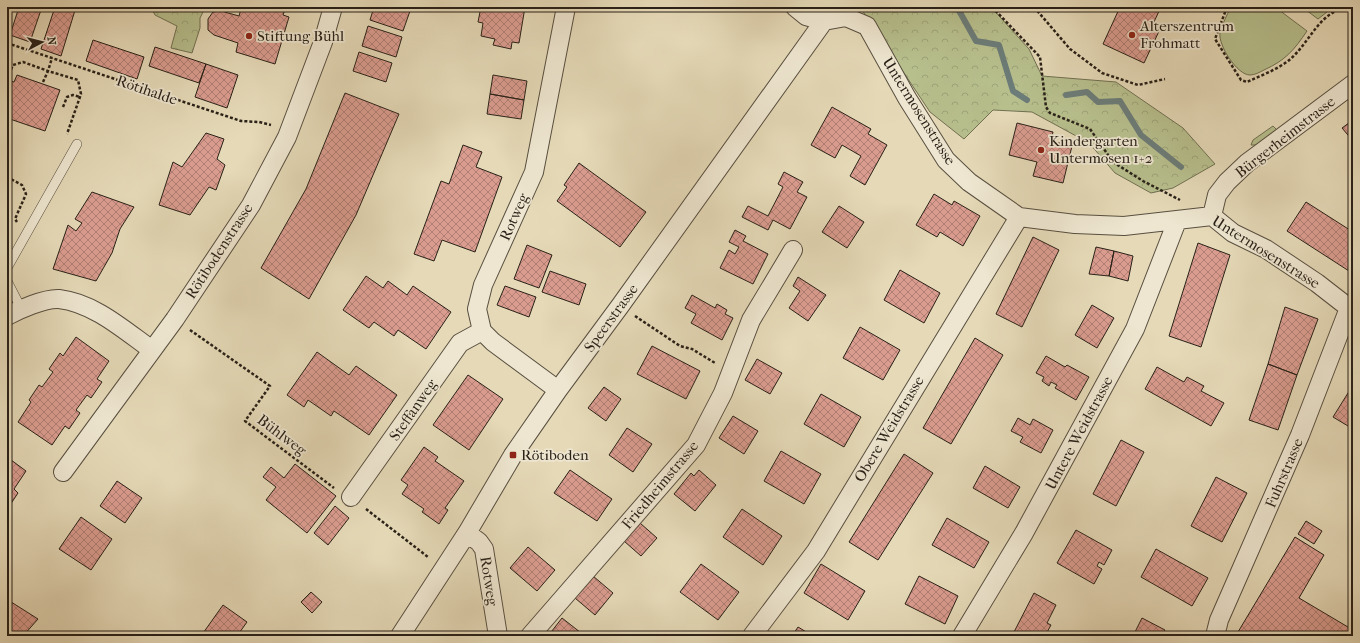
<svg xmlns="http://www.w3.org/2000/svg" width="1360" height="643" font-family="'IM FELL French Canon',serif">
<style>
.green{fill:#b7bf8d;stroke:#707052}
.forest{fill:url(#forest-crowns);stroke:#707052}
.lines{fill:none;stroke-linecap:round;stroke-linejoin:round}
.stream{stroke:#6c7c78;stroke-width:6}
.building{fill:url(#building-cross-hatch);stroke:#292118}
.service-casing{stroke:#584f40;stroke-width:10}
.minor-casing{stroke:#584f40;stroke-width:20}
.path{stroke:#292118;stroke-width:2.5;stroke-dasharray:3 2;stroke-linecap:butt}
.service{stroke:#eee6d0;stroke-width:9}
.minor{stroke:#eee6d0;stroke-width:18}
.poi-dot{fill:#8f2418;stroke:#eee6d0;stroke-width:1.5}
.labels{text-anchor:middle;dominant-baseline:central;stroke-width:3.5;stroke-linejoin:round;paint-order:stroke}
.poi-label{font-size:15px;fill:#292118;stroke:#eee6d0;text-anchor:start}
.street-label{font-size:15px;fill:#292118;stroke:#eee6d0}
</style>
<defs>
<pattern id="forest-crowns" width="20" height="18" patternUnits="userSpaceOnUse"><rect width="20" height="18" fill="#b7bf8d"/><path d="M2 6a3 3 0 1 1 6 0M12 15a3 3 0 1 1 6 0" fill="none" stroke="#9da479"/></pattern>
<pattern id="building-cross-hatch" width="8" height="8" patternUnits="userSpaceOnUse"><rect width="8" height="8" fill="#da9c8f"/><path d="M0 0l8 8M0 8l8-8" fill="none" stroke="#b17f74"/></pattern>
</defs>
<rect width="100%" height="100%" fill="#e5d9b7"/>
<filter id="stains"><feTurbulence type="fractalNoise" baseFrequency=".005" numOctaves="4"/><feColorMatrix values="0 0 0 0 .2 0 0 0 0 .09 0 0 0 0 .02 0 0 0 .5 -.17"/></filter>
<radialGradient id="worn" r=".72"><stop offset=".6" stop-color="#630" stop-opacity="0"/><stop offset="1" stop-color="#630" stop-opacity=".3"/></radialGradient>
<!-- green -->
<path class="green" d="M1231 7H1275L1307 31C1294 50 1286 60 1264 70 1260 72 1255 75 1250 75 1237 75 1218 45 1220 33 1222 24 1227 15 1231 7Z
M1302 7H1330L1327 12 1318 19Z
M1273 126 1277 130 1259 145H1251L1253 140Z"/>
<!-- forest -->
<path class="forest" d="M151 7H209L203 12 200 18V28L192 53 171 48 177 26 155 15Z
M864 7H991L1029 49 1042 76 1116 82 1183 128 1215 164 1173 188 1151 193 1115 173 1089 143 1032 112 993 110 964 139 930 112 862 10Z"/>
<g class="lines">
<!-- stream -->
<path class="stream" d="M957 7 976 41 999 45 1013 91 1027 100
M1066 95 1087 92 1098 102 1120 101 1141 135 1181 167"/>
</g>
<!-- building -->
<path class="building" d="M19 7H42L30 42 10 35Z
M55 7H76L61 56 41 49Z
M250 7H286L283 15 289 17 275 64 236 52 238 43 214 35 208 30V19L213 12 221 11 239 16 241 9 249 11Z
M374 7H396L410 11 403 31 370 20Z
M481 7H525L519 43 512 42 511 49 493 45 495 39 481 36 483 23 478 22Z
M1120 7H1161L1153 24 1161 27 1144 63 1103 44Z
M368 26 402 37 396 57 362 46Z
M93 40 144 57 137 79 86 61Z
M155 47 206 64 199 83 149 66Z
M359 52 392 63 386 82 353 71Z
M206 64 238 75 227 108 195 97Z
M17 75 60 90 45 131 7 118V80L14 82Z
M493 75 527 81 524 100 490 94Z
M345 93 399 114 356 215 309 299 261 268 306 189Z
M490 94 524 100 521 119 487 114Z
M832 107 871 129 868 134 887 145 865 185 850 176 861 156 842 145 835 158 811 145Z
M1353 120V141L1342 128Z
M1017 123 1053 132 1051 141 1072 146 1063 183 1033 176 1037 162 1009 155Z
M206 133 224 139 217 159 225 165 216 190 209 187 190 215 159 205 173 162 182 167Z
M463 145 482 152 476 167 502 177 475 252 442 240 434 261 414 254 441 181 449 184Z
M579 163 646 212 620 247 557 201 567 187 564 185Z
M784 172 803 182 797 192 807 197 790 229 773 220 768 230 742 217 748 206 768 216 783 187 778 184Z
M92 192 134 207 120 229 112 253 96 281 53 269 68 225 76 231 82 223 75 219Z
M934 194 952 205 954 201 980 216 963 246 940 232 937 237 916 225Z
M1306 202 1353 232V265L1349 271 1287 231Z
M839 206 864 222 847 248 822 232Z
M735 230 746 236 743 241 768 254 753 284 720 268 729 250 735 254 739 247 729 242Z
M1033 237 1059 250 1022 327 996 314Z
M1198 243 1230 255 1201 347 1169 336Z
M527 245 552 255 539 288 514 279Z
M1096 247 1114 251 1109 276 1089 274Z
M1114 251 1133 256 1128 281 1109 276Z
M900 270 940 293 924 323 884 300Z
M550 271 586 284 579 305 542 292Z
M366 276 383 288 388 281 407 295 413 286 451 312 426 349 398 330 394 336 374 322 369 328 343 310Z
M798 277 826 295 808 321 789 308 800 291 793 286Z
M505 286 536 297 529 317 497 305Z
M692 295 715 308 717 304 727 310 725 314 733 318 722 340 691 323 696 314 685 308Z
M1092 305 1114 318 1097 348 1075 335Z
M1285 307 1318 319 1297 375 1268 364Z
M860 327 900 350 883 380 843 358Z
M76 337 109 361 97 379 102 382 91 398 87 395 76 410 80 413 69 429 65 426 52 445 18 422 31 402 29 400 39 385 42 387 53 372 49 369 60 353 63 356Z
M975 338 1003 355 951 444 923 428Z
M652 346 700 371 686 399 637 374Z
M317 352 349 375 356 366 397 395 369 435 334 411 331 416 308 400 304 407 287 395Z
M1046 356 1065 367 1067 365 1089 377 1076 400 1055 388 1057 385 1051 382 1049 386 1042 381 1044 377 1036 373Z
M757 359 782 373 770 394 745 380Z
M1268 364 1297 375 1278 430 1249 420Z
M1157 367 1184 382 1187 377 1204 386 1201 391 1224 403 1211 426 1145 389Z
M468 375 503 399 469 450 433 425Z
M1353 385V429L1333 417Z
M604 387 621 399 606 421 588 408Z
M821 394 861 417 844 447 804 424Z
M733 416 758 431 744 454 719 438Z
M1018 418 1030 425 1033 419 1053 430 1041 453 1020 442 1023 437 1011 431Z
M627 428 652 444 633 472 609 455Z
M1121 440 1144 452 1116 506 1093 494Z
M424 447 438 457 435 461 464 481 445 508 448 510 439 524 422 512 424 509 402 494 408 485 401 480Z
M781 451 821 474 804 504 764 481Z
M904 454 933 473 878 560 849 542Z
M7 457 26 471 14 489 18 493 8 508Z
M295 464 336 496 307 533 266 500 276 487 263 477 271 467 284 478Z
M985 466 1020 487 1008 508 973 488Z
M570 470 612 499 597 521 554 493Z
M699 470 716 485 695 511 674 494 691 473 694 476Z
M1216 477 1247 493 1222 542 1191 526Z
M117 481 142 498 125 523 100 506Z
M335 506 349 518 328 545 314 533Z
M742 509 782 536 763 565 723 537Z
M81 517 112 539 91 570 59 549Z
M947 518 989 542 974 568 932 545Z
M1306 521 1322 531 1314 544 1298 534Z
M640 523 657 538 641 556 624 541Z
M1076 530 1112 550 1104 565 1099 562 1097 566 1102 569 1094 584 1057 563Z
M1295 537 1324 555 1299 598 1353 630V636H1244L1238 632Z
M528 547 555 570 537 591 510 568Z
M1156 549 1208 578 1192 606 1141 577Z
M701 564 739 592 718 620 680 592Z
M821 564 865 591 848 620 804 593Z
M593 576 613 593 595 615 575 598Z
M919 576 958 596 945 624 905 604Z
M311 592 322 602 312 613 301 602Z
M1034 593 1056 605 1047 623 1051 625 1045 636H1022L1014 632Z
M8 600 38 619 23 636H7Z
M223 605 247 622 237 636H201Z
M562 618 585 636H548Z
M1142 618 1165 630 1161 636H1133Z
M798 627 813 636H792Z"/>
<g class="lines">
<!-- service casing -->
<g class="service-casing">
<path id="service" d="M7 268 77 144
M7 281 21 308"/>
</g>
<!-- minor casing -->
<g class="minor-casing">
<path id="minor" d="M795 7 806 16 824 21 846 17 867 26 907 98 946 160 969 182 1019 217 1075 224 1124 226 1212 216 1233 233 1266 249 1317 283 1353 311
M1212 216 1217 195 1227 182 1247 163 1353 84
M7 316C18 310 45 298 59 299 94 303 124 330 152 350
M558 390 493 342 482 331 477 309 483 285 534 172 566 7
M63 472 175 319 251 205 287 137 323 42 333 7
M351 497 460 343 482 331
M467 533 479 542 484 549 498 636
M400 636 467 533 513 455 558 390 620 306 834 7
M530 636 696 445 723 393 751 320 793 250
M752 636 816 551 1019 217
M962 636 1024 533 1135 329 1177 221
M1215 636 1219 620 1300 435 1349 308"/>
</g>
<!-- path -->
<path class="path" d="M992 7 1040 57 1046 107 1050 113 1090 129 1113 162 1143 181 1180 200
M1034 7 1070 49 1102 73 1138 85 1165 79
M1227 7 1215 39 1241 80 1247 82C1260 76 1276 70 1288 61 1310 44 1319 9 1351 7
M1295 11 1296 7
M7 43 241 121 259 122 271 125
M1350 51 1353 46
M9 74 13 65 23 62 48 71 52 58
M43 82 48 71 78 80 81 94 67 134
M63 107 67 97 73 95 80 97
M7 177 22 185 26 194 15 219 17 222
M635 316 680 346 692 349 715 363
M190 330 270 386 245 421 334 488
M366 509 428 557"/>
<!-- service -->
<use href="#service" class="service"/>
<!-- minor -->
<use href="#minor" class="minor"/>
</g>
<!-- markers -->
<g class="poi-dot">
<circle cx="1132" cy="35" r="4"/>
<circle cx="249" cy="36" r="4"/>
<circle cx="1041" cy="150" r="4"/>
<rect x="509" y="451" width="8" height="8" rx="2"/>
</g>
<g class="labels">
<!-- poi labels -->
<g class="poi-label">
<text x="1140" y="26">Alterszentrum<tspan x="1140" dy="17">Frohmatt</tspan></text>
<text x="257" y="36">Stiftung Bühl</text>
<text x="1049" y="141">Kindergarten<tspan x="1049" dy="17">Untermosen 1+2</tspan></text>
<text x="521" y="455">Rötiboden</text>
</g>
<!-- street labels -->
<g class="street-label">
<text transform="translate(147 90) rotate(19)">Rötihalde</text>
<text transform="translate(919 111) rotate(58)">Untermosenstrasse</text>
<text transform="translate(1285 137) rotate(-38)">Bürgerheimstrasse</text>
<text transform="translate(514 217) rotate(-66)">Rotweg</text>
<text transform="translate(219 251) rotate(-57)">Rötibodenstrasse</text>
<text transform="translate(1266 252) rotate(32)">Untermosenstrasse</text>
<text transform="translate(611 318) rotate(-54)">Speerstrasse</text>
<text transform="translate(413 410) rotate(-55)">Steffanweg</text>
<text transform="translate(889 429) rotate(-59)">Obere Weidstrasse</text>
<text transform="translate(1079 433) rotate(-62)">Untere Weidstrasse</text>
<text transform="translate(282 435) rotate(37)">Bühlweg</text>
<text transform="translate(1284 473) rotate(-67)">Fuhrstrasse</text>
<text transform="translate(660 485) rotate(-50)">Friedheimstrasse</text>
<text transform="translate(489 581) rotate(81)">Rotweg</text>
</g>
</g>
<!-- margin -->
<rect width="1360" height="643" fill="none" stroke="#e5d9b7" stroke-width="24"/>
<rect x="8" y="8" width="1344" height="627" fill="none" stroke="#292118" stroke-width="2"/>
<rect x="12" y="12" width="1336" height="619" fill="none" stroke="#292118"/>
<!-- north arrow -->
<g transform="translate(42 42) rotate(83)" stroke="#eee6d0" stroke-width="3" paint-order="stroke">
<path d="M0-3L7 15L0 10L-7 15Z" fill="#292118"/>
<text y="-6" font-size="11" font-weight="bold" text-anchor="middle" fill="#292118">N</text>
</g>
<rect width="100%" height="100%" filter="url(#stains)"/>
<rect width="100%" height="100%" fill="url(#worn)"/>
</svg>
